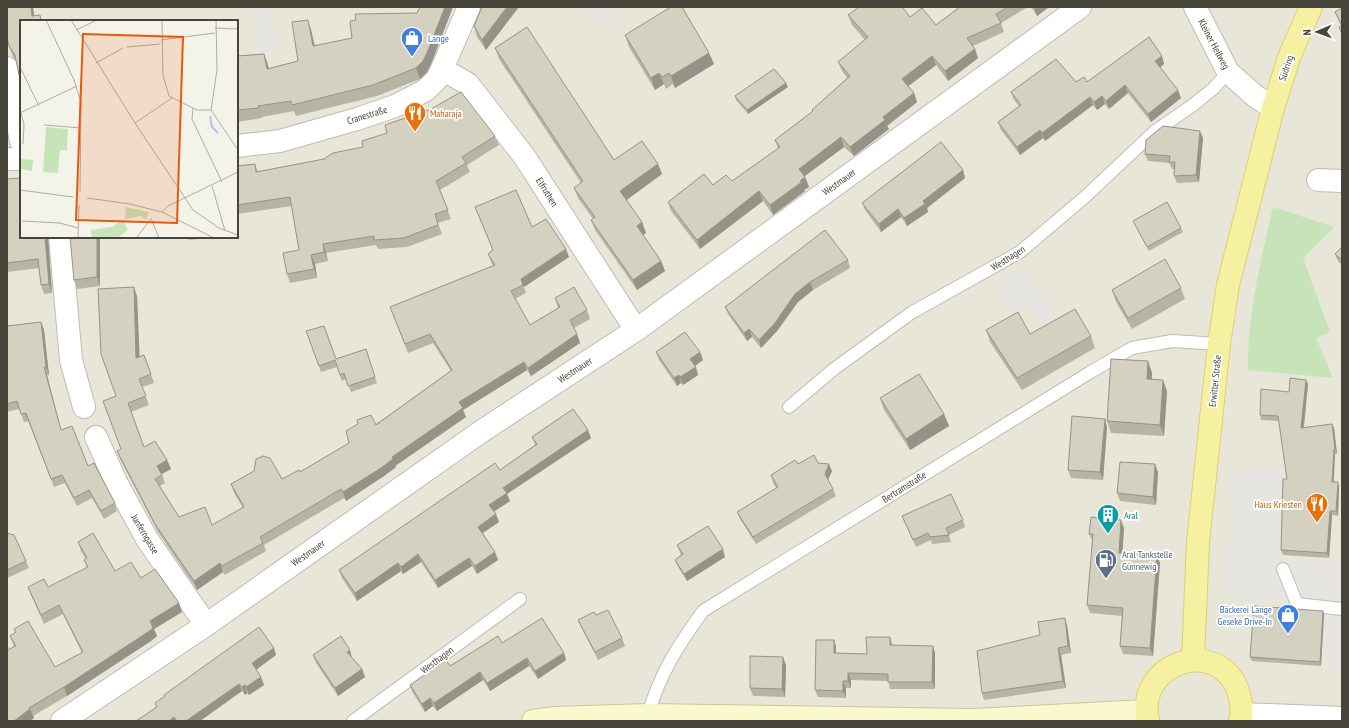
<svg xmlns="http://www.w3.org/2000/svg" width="1349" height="728" font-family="'PT Sans Narrow',sans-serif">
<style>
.residential{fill:#e7e6d9;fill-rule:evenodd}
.green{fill:#c6e4b7}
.parking{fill:#e6e5e1}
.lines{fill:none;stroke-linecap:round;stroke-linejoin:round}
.service-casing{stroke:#bfbdae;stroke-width:14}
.minor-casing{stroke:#bfbdae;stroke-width:24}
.secondary-casing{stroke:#c9c79a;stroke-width:24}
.primary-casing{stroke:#dad272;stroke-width:24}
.service{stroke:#fff;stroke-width:12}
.minor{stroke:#fff;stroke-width:22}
.secondary{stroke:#faf9ce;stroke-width:22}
.primary{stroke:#f6f0a1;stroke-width:22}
.wall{fill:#b7b4a6}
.shaded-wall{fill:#959287}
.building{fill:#d5d1c1;stroke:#959287}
.labels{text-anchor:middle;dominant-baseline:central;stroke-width:3.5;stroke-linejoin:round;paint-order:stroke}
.shop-label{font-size:10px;fill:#366cbe;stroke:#fff;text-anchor:start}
.street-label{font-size:10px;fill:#474539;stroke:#fff}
.food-label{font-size:10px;fill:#c56008;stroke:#fff;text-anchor:start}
.culture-label{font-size:10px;fill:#0d838f;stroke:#fff;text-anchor:start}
.service-label{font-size:10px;fill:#4e5e75;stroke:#fff;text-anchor:start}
.inset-river{fill:none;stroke:#acc4eb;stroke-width:2}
.inset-road{fill:none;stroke:#afada3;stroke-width:1}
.view{fill:#e8590c;fill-opacity:0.15;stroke:#e8590c;stroke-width:2}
.inset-edge{fill:none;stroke:#474539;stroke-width:2}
</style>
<rect width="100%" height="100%" fill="#f4f3ea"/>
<!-- residential -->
<path class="residential" d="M7 7H1342V721H7ZM21 21H237V237H21Z"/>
<!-- green -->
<path class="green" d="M1273 207 1334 227 1303 258 1330 332 1316 338 1333 378 1248 370C1247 316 1261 260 1273 207Z"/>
<!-- parking -->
<path class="parking" d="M252 7H270L277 51 259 54Z
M585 7H606L615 19 601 29Z
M1025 268 1060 327 1046 335 1030 306 1012 316 995 285Z
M1284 466 1285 484 1280 559 1342 564V668H1327L1325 602 1228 596V566L1235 472Z"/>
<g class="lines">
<!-- service casing -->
<g class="service-casing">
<path id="service" d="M789 407 834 369 911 313 1020 252 1086 196 1154 132 1193 105 1214 88 1228 72
M1283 569 1297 604 1342 609
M648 715C659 675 679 644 703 611L1089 373 1132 348 1172 341 1219 344
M353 721 520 599"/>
</g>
<!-- minor casing -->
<g class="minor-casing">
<path id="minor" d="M1195 7 1228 72 1255 96 1273 108
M7 68 21 141
M442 69 468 84 524 156 636 330
M237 146 280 141 357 119 395 106 426 90 437 79 442 69 469 7
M7 159H21
M1318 180 1342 181
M60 237 71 360 84 407
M96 437 116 482 147 539 206 625
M1242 714 1342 718
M62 721 206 625 482 431 636 330 1080 7"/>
</g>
<!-- secondary casing -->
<g class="secondary-casing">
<path id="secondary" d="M533 721 555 718 648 715 973 720 1146 711"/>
</g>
<!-- primary casing -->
<g class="primary-casing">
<path id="primary" d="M1193 660 1198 542 1219 344 1228 285 1273 108 1290 55 1311 7
M1148 721C1135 664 1214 636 1237 688 1241 699 1243 709 1240 721"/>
</g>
<!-- service -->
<use href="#service" class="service"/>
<!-- minor -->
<use href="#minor" class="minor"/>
<!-- secondary -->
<use href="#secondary" class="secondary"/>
<!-- primary -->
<use href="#primary" class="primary"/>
</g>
<!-- wall -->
<path class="wall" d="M7 7H33L34 16 21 21V80L19 75 17 62 13 57 8 44H7Z
M420 7H453L431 64 427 72 420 79 377 96 296 116 294 111 262 117V118L237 122V56L264 54 268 65 269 69 298 61 311 30 315 46 352 38 417 13Z
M482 7 486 50 477 37 474 26Z
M959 7H1028L1001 23 1004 32 973 46 975 49 978 58 948 81 936 65 908 86 914 93 917 102 887 126 889 129 854 156 844 147 805 176 809 187 804 190 805 191 773 215 763 201 700 249 671 211 668 202 713 185 732 181 778 149 775 140 812 112V110L847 78 842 71 838 62 865 40 852 25 848 15 910 17 936 25Z
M1031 7H1049L1037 16Z
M1342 8V36L1339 27 1341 26 1335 12Z
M625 35 709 53 714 64 675 88 673 84 666 89 664 84 655 90 629 47Z
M495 48 614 160 658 164 662 174 626 200 642 222 646 233 643 235 661 261 665 271 637 290 595 230 591 220 593 219 578 198 574 188 581 183 499 59Z
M1164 64 1160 68 1181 98 1151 122 1128 93 1109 109 1105 104 1097 110 1093 105 1045 141 1043 138 1020 155 1001 130 998 122 1019 106 1014 100 1011 92 1087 82Z
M788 87 748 114 736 100 735 96Z
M495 136 499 145 467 165 470 172 440 190 451 219 438 223 442 234 407 247 378 249 376 245 326 253 328 261 315 264 317 278 290 283 287 274 299 250 292 206 237 214V166L255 164 258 172Z
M1203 138 1199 182 1177 183 1174 176V169H1172L1169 163 1148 161 1145 154Z
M963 170 965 178 927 208 928 212 907 226 901 217 881 232 865 210 862 203Z
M7 179 48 237 52 293 44 294 41 285 39 268 7 272Z
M475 207 532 227 569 257 524 287 526 293 515 299 530 325 558 308 555 298 587 310 590 319 574 328 580 343 531 376 527 370 463 410 466 417 395 466 396 467 384 476 346 501 344 498 264 545 266 551 225 575 223 572 197 590 158 532 120 459 117 451 121 449 116 396 137 296 139 357 144 355 154 383 142 387 149 405 131 412 144 447 167 460 171 469 162 474 165 483 160 486 179 517 212 525 243 508 234 493 231 484 282 479 300 472 349 443 451 371 433 343 408 353 390 307 493 266 491 262 488 254 493 250Z
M1133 221 1181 228 1183 232 1149 251 1135 225Z
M100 237V286L77 289 74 280Z
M146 237H220L189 240 188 238 146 239Z
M1342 247V265L1338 261 1335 254Z
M848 260 850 268 813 290 798 302 777 331 761 348 752 337 747 341 728 314 725 307Z
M1181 288 1185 299 1132 329 1116 302 1112 290Z
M41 322 44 330 49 375H47L61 430 115 503 117 511 104 519 92 498 77 506 65 483 54 487 28 421 24 422 19 409 7 412V326Z
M986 330 1030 334 1091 336 1095 348 1022 390 990 342Z
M306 331 336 359 366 349 377 383 351 392 346 379 342 381 337 367 321 372Z
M656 352H700L703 360 695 366 698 375 683 385 681 383 677 386 659 360Z
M1148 361 1152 373V379L1167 391 1164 436 1111 433 1107 421Z
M1308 384 1304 428 1332 424 1334 428 1337 454H1335L1334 482 1339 487 1338 516 1332 515 1329 558 1283 555 1281 550 1287 479 1279 421 1261 420 1260 415 1289 392Z
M880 398 944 414 949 426 910 450 884 410Z
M1107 427 1103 480 1071 478 1068 470Z
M532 437 591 438 507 494 510 501 494 511 499 522 483 533 495 552 498 560 477 574 472 566 438 588 421 562 403 574 401 571 357 601 342 578 339 570 500 470 535 445Z
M818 463 832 471 828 480 833 489 836 496 756 544 740 519 737 512 776 488 773 483 771 475 798 464Z
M1158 472 1156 505 1120 501 1117 493Z
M902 516 963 520 965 527 949 535 951 542 932 544 931 540 916 547Z
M1124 528 1122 553 1157 555 1160 563 1153 656 1123 654 1120 646 1122 616 1090 613 1087 605 1093 542 1089 534Z
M7 533 26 561 29 568 7 578Z
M78 542 115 571 141 578 179 603 182 612 154 629 157 636 151 641 67 696 33 716 34 718 30 721H7L14 647 10 636 15 633 14 629 55 667 82 653 63 614 44 624 31 595 28 587H48L87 568 84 560 86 559 81 551Z
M677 545 725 557 687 581 678 567 675 560 681 555Z
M1323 611 1324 615 1321 666 1252 661 1250 657Z
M596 615 622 638 625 646 598 660 581 627 578 620Z
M1067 625 1071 653 1061 655 1066 688 984 700 982 693 1040 635Z
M890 637 892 645 935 653V689H890L888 681 851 680V688H846V698L818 697 815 690 834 640 836 647V653L867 654Z
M502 643 564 653 566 660 538 679 529 666 490 691 483 680 437 711 433 706 425 712 413 693 410 685 450 666Z
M276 655 256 670 261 677 264 685 249 695 247 693 245 695 242 691 200 721H136L156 707 155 703 164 697V695Z
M313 655 352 658 362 669 365 677 338 696 316 663Z
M786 665 785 697 753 696 750 688Z"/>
<!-- shaded-wall -->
<path class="shaded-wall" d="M31 7H33L35 21 32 16Z
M445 7H453L431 64 427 72 420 79 416 68Z
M507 7H519L486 50 482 40Z
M1034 7H1049L1037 16Z
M308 20 311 30 317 57 313 46Z
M975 49 978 58 948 81 945 71Z
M709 53 714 64 675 88 671 76Z
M264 54 268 65 271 80 267 69Z
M932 56 936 65 906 88 902 79Z
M1162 56 1164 64 1158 69 1155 61Z
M659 73 664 84 655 90 651 78Z
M786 83 788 87 748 114 747 110Z
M1125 85 1128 93 1109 109 1106 101Z
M1178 90 1181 98 1151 122 1148 114Z
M914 93 917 102 887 126 889 129 854 156 850 147 883 117Z
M1102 96 1105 104 1097 110 1094 102Z
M1090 97 1093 105 1045 141 1042 133Z
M1040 130 1043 138 1020 155 1017 147Z
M1200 131 1203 138 1199 182 1196 175Z
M841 137 844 147 802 178 799 169Z
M658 164 662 174 624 202 620 191Z
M963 170 965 178 927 208 928 212 907 226 904 218 923 201Z
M805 177 809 187 804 190 805 191 773 215 770 205Z
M759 191 763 201 700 249 697 240Z
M898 209 901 217 881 232 879 224Z
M642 222 646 233 640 237 637 226Z
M45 237H48L52 293 49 284Z
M97 237H100V286L97 277Z
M323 244 326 253 328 261 324 252Z
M566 249 569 257 524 287 521 279Z
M311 255 315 264 317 278 314 269Z
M661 261 665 271 637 290 633 280Z
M810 282 813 290 798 302 777 331 761 348 759 340 795 294Z
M134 287 137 296 140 366 136 358Z
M41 322 44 330 49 375 46 367Z
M749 329 752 337 747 341 744 333Z
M577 334 580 343 531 376 528 368Z
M700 352 703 360 693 367 690 359Z
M1148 361 1152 373 1151 390 1147 379Z
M524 362 527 370 463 410 466 417 395 466 396 467 384 476 346 501 343 492 392 457 459 402Z
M44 367 47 375 63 438 61 430Z
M696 367 698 375 683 385 680 377Z
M679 375 681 383 677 386 674 378Z
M1163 380 1167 391 1164 436 1160 425Z
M1306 380 1308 384 1303 433 1301 428Z
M944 414 949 426 910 450 906 439Z
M1105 419 1107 427 1103 480 1100 472Z
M1332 424 1334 428 1337 454 1335 449Z
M588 430 591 438 507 494 510 501 492 513 489 505 503 488Z
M1334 449 1335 454 1333 487 1332 482Z
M167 460 171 469 160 475 157 466Z
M829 464 832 471 827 482 825 474Z
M1155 464 1158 472 1156 505 1153 497Z
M1338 482 1339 487 1338 516 1336 511Z
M1330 511 1332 515 1329 558 1327 553Z
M496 514 499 522 481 534 478 527Z
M1121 520 1124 528 1122 561 1119 553Z
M723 549 725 557 687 581 684 574Z
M495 552 498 560 477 574 475 566Z
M418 554 421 562 403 574 401 567Z
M1157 555 1160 563 1153 656 1150 648Z
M469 558 472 566 438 588 435 580Z
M220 563 223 572 197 590 194 581Z
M398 563 401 571 357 601 355 593Z
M179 603 182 612 154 629 157 636 151 641 67 696 64 687 150 621Z
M1323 611 1324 615 1321 666 1320 662Z
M1065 618 1067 625 1071 653 1068 646Z
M890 637 892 645V652L890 645Z
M834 640 836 647V661L834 653Z
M933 646 935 653V689L932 682Z
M274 648 276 655 254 671 252 663Z
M1058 648 1061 655 1066 688 1063 681Z
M350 650 352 658 347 652Z
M564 653 566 660 538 679 535 671Z
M783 657 786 665 785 697 782 689Z
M527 658 529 666 490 691 487 683Z
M362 669 365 677 338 696 335 688Z
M480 672 483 680 437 711 434 703Z
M848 673 851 680V688L848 681Z
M261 677 264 685 249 695 246 687Z
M843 681 846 688V698L843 691Z
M239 684 242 691 200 721H186Z
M245 685 247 693 245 695 242 687Z
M430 698 433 706 425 712 422 704Z
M30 709 34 718 30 721H14Z
M174 717 176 721H169Z"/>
<!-- building -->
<path class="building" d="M7 7H31L32 16 40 15 41 21H21V75H19L15 55 9 46 7 37Z
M420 7H445L427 53 423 61 416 68 373 85 292 105 291 101 258 106 259 108 237 110V56L264 54 267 69 298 61 292 22 308 20 313 46 352 38 350 21 356 20 355 14 417 13Z
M482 7H507L482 40 474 26Z
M671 7H682L709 53 671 76 669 73 662 77 659 73 651 78 625 35Z
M859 7H902L910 17 922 8 936 25 960 7H1008L996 14 1001 23 967 38 975 49 945 71 932 56 902 79 914 93 883 117 885 120 850 147 841 137 799 169 805 177 800 181 802 182 770 205 759 191 697 240 668 202 704 174 713 185 726 175 732 181 780 147 775 140 813 111 812 110 850 76 838 62 868 37 848 15Z
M1342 8V25L1335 12Z
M1342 26V33L1339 27Z
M527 27 614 160 642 141 658 164 620 191 642 222 637 226 661 261 633 280 591 220 595 217 574 188 583 181 495 48Z
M1149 37 1162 56 1155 61 1178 90 1148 114 1125 85 1106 101 1102 96 1094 102 1090 97 1042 133 1040 130 1017 147 998 122 1021 105 1011 92 1056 59 1076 82 1084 77 1087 82Z
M774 69 786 83 747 110 735 96Z
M461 92 495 136 462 157 466 163 436 181 448 210 435 214 438 225 404 238 374 240V236L323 244 324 252 311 255 314 269 287 274 283 253 299 250 290 197 237 205V166L255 164 256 172 324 159 333 153 363 147 362 141 387 133 385 125 431 109Z
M1163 126 1200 131 1196 175 1174 176 1175 162H1169L1170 156 1145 154 1146 140Z
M941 142 963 170 923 201 925 204 904 218 898 209 879 224 862 203Z
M21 178V237H45L49 284 41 285 38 259 7 263V179Z
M516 190 532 227 546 219 566 249 521 279 523 285 511 291 530 325 560 307 555 298 574 287 587 310 570 320 577 334 528 368 524 362 459 402 463 408 392 457 393 459 381 468 343 492 341 489 260 537 263 543 222 566 220 563 194 581 155 524 117 451 121 449 103 401 116 396 101 354 98 289 134 287 136 358 144 355 151 374 139 379 146 396 128 403 144 447 155 441 167 460 157 466 162 475 155 479 179 517 205 507 212 525 244 507 231 484 254 471 256 459 263 456 270 458 282 479 299 470 300 472 349 443 346 431 358 424 357 420 371 415 376 425 452 370 430 334 405 344 390 307 495 265 488 254 493 250 475 207Z
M1167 202 1181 228 1147 247 1133 221Z
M825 230 848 260 810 282 795 294 775 323 759 340 749 329 744 333 725 307Z
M70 237H97V277L74 280Z
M1342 247V260L1335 254Z
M1165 259 1181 288 1128 318 1112 290Z
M1075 309 1091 336 1017 378 986 330 1018 312 1030 334Z
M41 322 46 367H44L61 430 72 426 88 466 94 463 115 503 101 511 89 490 74 498 62 475 51 479 26 413 21 414 17 401 7 404V326Z
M324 326 336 359 366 349 375 377 348 386 344 373 340 375 335 360 319 366 306 331Z
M685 332 700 352 690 359 696 367 680 377 679 375 674 378 656 352Z
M1111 359 1148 361 1147 379 1163 380 1160 425 1107 421Z
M919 374 944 414 906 439 880 398Z
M1290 378 1306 380 1301 428 1332 424 1335 449H1334L1332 482H1338L1336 511H1330L1327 553 1281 550 1283 479H1287L1278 416 1260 415 1261 389 1289 392Z
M573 409 588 430 503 488 507 493 489 505 496 514 478 527 495 552 475 566 469 558 435 580 418 554 401 567 398 563 355 593 339 570 495 463 500 470 537 444 532 437Z
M1072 416 1105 419 1100 472 1068 470Z
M814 455 818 463 829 464 825 474 833 489 753 537 737 512 778 487 771 475 795 460 798 464Z
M1120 462 1155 464 1153 497 1117 493Z
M951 494 963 520 946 528 949 535 930 537 928 533 913 540 902 516Z
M1091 517 1121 520 1119 553 1157 555 1150 648 1120 646 1123 608 1087 605 1093 534H1089Z
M708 526 723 549 684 574 675 560 683 554 677 545Z
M7 533 14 535 26 561 7 570Z
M93 533 115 571 131 562 141 578 155 569 179 603 150 621 153 628 148 632 64 687 29 708 30 709 14 721H7V650L16 646 10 636 16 632 14 629 28 621 55 667 83 652 59 605 41 615 28 587 44 579 48 587 88 567 84 560 87 558 78 542Z
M1254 606 1323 611 1320 662 1250 657Z
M608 610 622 638 595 652 578 620 594 612 596 615Z
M542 618 564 653 535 671 527 658 487 683 480 672 434 703 430 698 422 704 410 685 446 660 450 666 498 636 502 643Z
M1065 618 1068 646 1058 648 1063 681 982 693 977 651 1040 635 1038 622Z
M259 627 274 648 252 663 261 677 246 687 245 685 242 687 239 684 186 721H177L174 717 169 721H136L157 707 155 703 165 696 164 695Z
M341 636 350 650 347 652 362 669 335 688 313 655Z
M866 637H890V645L933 646 932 682H888V674L848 673V681H843V691L815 690 816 640H834V653L867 654Z
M750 656 783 657 782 689 750 688Z"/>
<!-- icons -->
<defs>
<g id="shop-pin" transform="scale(1.15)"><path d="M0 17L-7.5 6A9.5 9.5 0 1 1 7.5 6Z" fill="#3f7fe0" stroke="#fff"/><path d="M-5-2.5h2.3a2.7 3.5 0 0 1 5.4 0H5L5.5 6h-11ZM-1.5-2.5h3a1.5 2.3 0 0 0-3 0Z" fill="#fff"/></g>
<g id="restaurant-pin" transform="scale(1.15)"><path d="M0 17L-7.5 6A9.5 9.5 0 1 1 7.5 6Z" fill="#e8710a" stroke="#fff"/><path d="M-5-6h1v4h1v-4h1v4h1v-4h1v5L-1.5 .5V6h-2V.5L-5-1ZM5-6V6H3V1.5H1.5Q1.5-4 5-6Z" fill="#fff"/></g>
<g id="building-pin" transform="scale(1.15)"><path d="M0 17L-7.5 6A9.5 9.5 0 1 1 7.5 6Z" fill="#0f9aa8" stroke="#fff"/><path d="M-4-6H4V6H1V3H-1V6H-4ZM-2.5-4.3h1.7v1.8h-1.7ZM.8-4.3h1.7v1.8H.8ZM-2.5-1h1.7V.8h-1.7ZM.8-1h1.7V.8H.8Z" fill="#fff"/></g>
<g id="fuel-pin" transform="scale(1.15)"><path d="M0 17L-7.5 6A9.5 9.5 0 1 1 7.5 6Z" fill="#5c6f8a" stroke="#fff"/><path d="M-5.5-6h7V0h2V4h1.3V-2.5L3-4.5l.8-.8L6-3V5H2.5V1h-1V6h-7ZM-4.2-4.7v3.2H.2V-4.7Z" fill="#fff"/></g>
</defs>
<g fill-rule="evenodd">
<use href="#shop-pin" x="412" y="38"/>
<use href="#restaurant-pin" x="415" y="113"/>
<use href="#restaurant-pin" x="1317" y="504"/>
<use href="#building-pin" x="1108" y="515"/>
<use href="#fuel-pin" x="1106" y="560"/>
<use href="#shop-pin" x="1288" y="615"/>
</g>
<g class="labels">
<!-- shop labels -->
<g class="shop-label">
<text x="428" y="38">Lange</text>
<text x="1272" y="609" text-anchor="end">Bäckerei Lange<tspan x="1272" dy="12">Geseke Drive-In</tspan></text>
</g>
<!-- street labels -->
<g class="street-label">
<text transform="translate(1214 44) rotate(62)">Kleiner Hellweg</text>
<text transform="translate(1286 68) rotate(-71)">Südring</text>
<text transform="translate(367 115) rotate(-17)">Cranestraße</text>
<text transform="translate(839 182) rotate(-36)">Westmauer</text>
<text transform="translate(547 192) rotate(58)">Elfruthen</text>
<text transform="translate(1008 258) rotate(-32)">Westhagen</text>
<text transform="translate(575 370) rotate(-33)">Westmauer</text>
<text transform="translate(1215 381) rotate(-84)">Erwitter Straße</text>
<text transform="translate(904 487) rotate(-32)">Bertramstraße</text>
<text transform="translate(145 534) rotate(59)">Junferngasse</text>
<text transform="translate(308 553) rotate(-35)">Westmauer</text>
<text transform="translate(437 660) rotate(-37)">Westhagen</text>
</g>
<!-- food labels -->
<g class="food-label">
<text x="430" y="113">Maharaja</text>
<text x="1302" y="504" text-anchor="end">Haus Kriesten</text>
</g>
<!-- culture labels -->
<g class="culture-label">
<text x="1124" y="515">Aral</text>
</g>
<!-- service labels -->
<g class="service-label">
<text x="1122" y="554">Aral Tankstelle<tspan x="1122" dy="12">Günnewig</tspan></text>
</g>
</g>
<!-- overview -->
<g transform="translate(20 20)">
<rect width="218" height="218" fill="#f4f3ea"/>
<path d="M26 107 48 109 47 130H40L38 153 23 152ZM0 139 13 140 12 151 0 149ZM106 187 129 192 126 200 121 196 105 199ZM103 200 108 210 97 218H72L71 210 92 207Z" fill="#c6e4b7"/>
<path class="inset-river" d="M190 96 192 107 198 113"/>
<path class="inset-road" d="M26 0 54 60 61 82 60 172M51 0 115 103 173 190 199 208 218 215M142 0 143 55 149 76 177 90H191M196 0 197 50 191 90 218 130M195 8 217 9M56 10 77 0M141 20 195 13M107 27 140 24M76 43 103 28M0 47 19 86M173 88 172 99 202 162M0 93 57 66M1 93 4 104 3 124M115 103 152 78M24 105 61 108M192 166 205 211M0 170 53 177M67 178 110 184 142 192 194 218M142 192 148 186 218 152M2 201 40 203 58 208M132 201 139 218M58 218 59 185M116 218 132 198"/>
<path class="view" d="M63 14 163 17 157 203 56 200Z"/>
<rect width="218" height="218" class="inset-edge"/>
</g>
<!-- border -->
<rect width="1349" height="728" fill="none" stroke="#474539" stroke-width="16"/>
<!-- north arrow -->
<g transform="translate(1317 32) rotate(268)" stroke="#ffffff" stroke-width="3" paint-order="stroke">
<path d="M0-3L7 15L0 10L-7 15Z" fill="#474539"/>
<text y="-6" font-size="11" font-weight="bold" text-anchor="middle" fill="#474539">N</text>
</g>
</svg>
